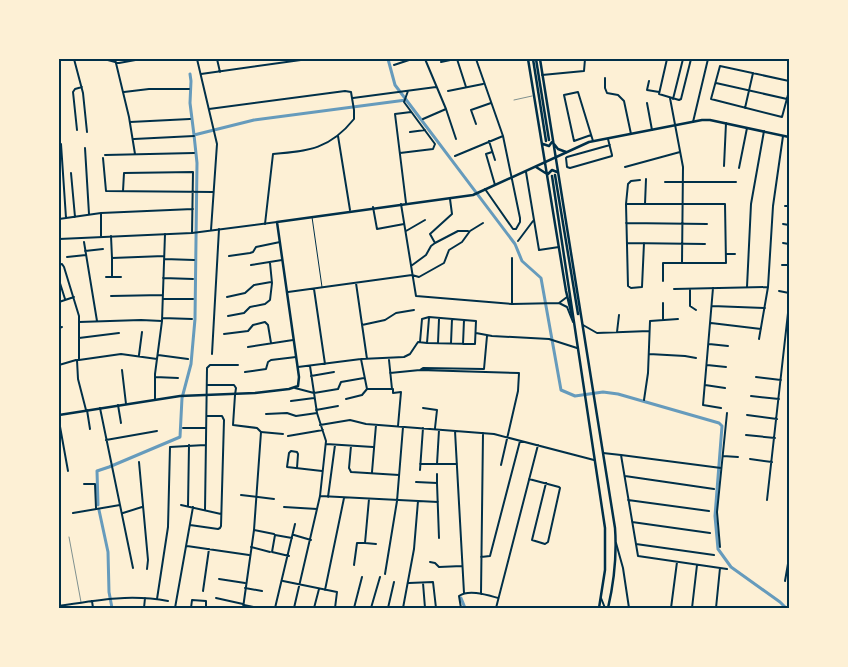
<svg xmlns="http://www.w3.org/2000/svg" width="848" height="667" font-family="Helvetica,sans-serif">
<style>
.lines{fill:none;stroke-linecap:round;stroke-linejoin:round}
.canal{stroke:#669bbc;stroke-width:3}
.service{stroke:#003049;stroke-width:0.5}
.pedestrian{stroke:#003049;stroke-width:1}
.minor{stroke:#003049;stroke-width:2}
.tertiary{stroke:#003049;stroke-width:2}
.secondary{stroke:#003049;stroke-width:2.5}
.primary{stroke:#003049;stroke-width:2.5}
.neatline{fill:none;stroke:#003049;stroke-width:2}
</style>
<rect width="100%" height="100%" fill="#fdf0d5"/>
<g class="lines">
<!-- canal -->
<path class="canal" d="M388 59 395 85 515 244 522 261 541 278 561 390 575 396 603 392 618 394 719 423 722 426 715 516 718 549 731 567 780 602 786 608
M190 74 191 81 190 103 194 135
M98 505 97 471 109 467 180 437 182 398 191 364 195 319 197 163 194 135 254 120 406 100
M99 510 108 552 109 592 112 608
M461 598 465 608"/>
<!-- service -->
<path class="service" d="M514 100 532 96
M69 537 81 602"/>
<!-- pedestrian -->
<path class="pedestrian" d="M312 217 322 287"/>
<!-- minor -->
<path class="minor" d="M74 59 83 93 87 132
M104 59 119 63 141 59
M115 59 129 117 135 154
M217 59 220 72
M425 59 446 109 456 139
M457 59 466 87
M476 59 503 136 520 218V222L516 229H513L485 189
M667 59 659 94 679 100 681 99 691 59
M441 62 455 59
M394 65 412 59
M201 74 308 59
M542 75 584 71 585 59
M605 78V88L607 93 618 95 624 101 631 134
M649 81 647 90 659 92
M789 81 720 66 711 99 782 117 789 91
M716 83 787 99
M448 91 483 84
M124 92 149 89H189
M353 98 436 87
M670 98 683 167 682 263
M673 99 683 59
M647 103 652 130
M745 108 753 73
M209 109 345 91 351 92 354 110V119C330 149 309 151 273 154L265 224
M423 119 446 109
M130 122 190 119
M693 122 708 59
M476 124 471 110 491 103
M77 130 73 92 75 89 82 87
M410 132 425 130
M591 135 574 141 564 95 578 92 593 141
M338 136 350 210
M134 139 194 136
M608 139 612 155V156L570 168 567 167 566 158 567 157 610 145
M489 141 495 160
M61 144 66 218
M85 148 89 214
M492 152 486 154 495 185
M400 153 433 149 435 144 404 102 408 91
M105 155 194 153
M455 156 503 136
M103 158 106 191 213 192
M724 166 726 123
M625 167 680 152
M739 168 747 128
M526 172 539 250 559 247
M71 173 75 217
M640 180 631 181 628 184 626 204 628 286 631 288 642 287 644 243
M665 182H736
M123 191 124 173 193 172 192 233
M406 203 395 114 411 112
M401 204 416 296 512 304 559 303 567 307 573 322
M626 204H725L726 263H663V281
M645 204 646 179
M785 206H789
M373 207 377 229 404 224
M101 213V236
M59 219 101 213 193 209
M626 223 707 224
M783 224 789 225
M406 231 425 220
M111 236 112 258 164 256
M518 241 533 221
M84 242 97 321
M435 243 430 234 452 214 450 199
M627 243 705 244
M783 243 789 244
M85 251 103 249
M727 254H735
M229 256 250 253 253 252 256 247 280 242
M67 257 86 255
M512 258V304
M164 259 194 260
M59 265 62 264 64 267 79 316V360H77L78 379 86 410
M251 265 282 260
M782 265H789
M411 266 426 255 431 246 435 243 458 231H468
M106 277H112V258
M112 277H121
M163 278 193 279
M59 280 65 299
M356 283 367 359
M747 287 751 204 764 131
M713 288 703 405 721 408
M314 289 325 364
M674 289 768 287
M690 289V306L696 310
M779 291 789 293
M288 292 412 275 419 277 444 263 449 250 462 242 470 231 483 223
M111 296 163 295
M227 297 245 293 254 285 271 282
M163 299H193
M59 302 74 297
M559 303 567 297
M663 303V319
M712 306 765 308
M228 316 244 313 250 307 265 304 270 300 272 283 270 263
M162 318 192 319
M79 322 141 320 162 321
M711 323 761 329
M362 325 385 320 396 313 414 310
M583 325 597 333 649 331
M59 328 62 327
M617 332 619 315
M476 333 492 336 549 339 577 348
M224 334 248 331 253 325 265 322 268 325 271 343
M79 338 119 333
M759 339 768 287 773 206 783 136
M427 343 429 318
M438 343 439 319
M451 343 452 319
M463 344 464 320
M709 344 728 346
M248 347 293 340
M212 354 219 229
M649 354 685 356 696 358
M139 355 142 332
M158 355 188 359
M79 360 121 354 157 359
M59 365 76 360
M707 365 726 367
M298 367 361 359 404 357 410 354 418 342 427 343 475 344 476 321 429 317 422 319 420 342
M122 370 126 404
M420 370 423 368 484 369 487 336
M245 372 266 369 268 362 271 360 296 357
M390 373 420 370 519 373 518 391 501 465
M311 376 334 372
M155 377 178 378
M756 377 781 380
M207 385H234L236 388 235 395
M705 385 725 388
M295 388 314 393 338 389 341 382 364 378
M367 389H392L389 360
M393 389V393L401 392 398 426
M751 396 779 399
M346 399 362 395 367 389 361 359
M155 400V374L162 321 165 234
M644 400 648 373 650 321 678 319
M291 401 314 398
M118 405 121 423
M100 408 133 568
M423 408 437 410 435 428
M87 410 90 429
M316 410 338 406
M266 414 287 413 296 416 317 413
M747 415 777 419
M59 421 68 471
M320 425 350 420 366 424 494 434 594 460
M183 428H206
M455 431 464 593
M261 432 283 434
M746 435 775 438
M288 436 323 430
M106 440 157 431
M326 444 373 447
M351 446 349 468 351 472 399 475
M603 453 621 455 638 556 727 569
M621 455 721 468
M723 456 738 457
M750 459 772 462
M139 462 148 560 147 569
M420 464H457
M437 464 439 430
M297 468 298 454 297 452 291 451 289 453 287 467 322 471
M420 470 423 428
M372 472 376 425
M437 474V483
M625 476 714 489
M529 479 559 487 560 488 548 542 545 544 532 540 546 483
M416 482 437 483 439 538
M84 484H95L96 508
M241 495 274 499
M320 496 438 502
M328 497 335 445
M369 499 365 543 376 544
M628 500 709 511
M767 500 789 304
M181 505 221 514
M188 506 189 445
M284 507 317 509
M205 510 207 368 210 365H238
M73 513 120 505
M123 513 142 507
M632 522 710 533
M190 525 218 529 220 528 221 526 224 420 222 416H207
M254 530 274 534
M294 535 311 540
M636 544 714 555
M187 546 249 555
M251 547 270 552
M720 547 717 512 727 413
M289 556 272 552 275 535 292 538
M481 557 490 556 520 441
M430 562 435 563 439 567 462 566
M354 565 357 543H365
M385 574 397 501 403 427
M219 579 245 583
M283 581 337 592 335 608
M785 581 789 558
M409 583 433 582 436 608
M423 583 425 608
M245 588 262 591
M325 590 344 498
M203 591 209 549
M481 594 483 433
M216 598 243 604
M157 599 168 527 170 447 205 445
M92 601 93 608
M244 605 259 608
M59 606C97 600 130 594 168 601
M144 608 145 598
M175 608 193 507
M191 608 192 600 206 601V608
M275 608 295 524
M294 608 320 496 326 441 317 413 310 366
M314 608 319 589
M354 608 362 577
M371 608 380 577
M388 608 394 582
M403 608 414 549 418 501
M461 608 459 596C469 589 487 595 498 598
M496 608 538 445
M671 608 677 562
M692 608 697 565
M716 608 720 568"/>
<!-- tertiary -->
<path class="tertiary" d="M197 59 217 144 211 230
M59 239 192 233 277 222
M235 395 233 425 257 428 261 432 254 530 243 608
M616 543 623 568 629 608
M601 598 605 608"/>
<!-- secondary -->
<path class="secondary" d="M59 415 180 396 255 393 289 389 298 386 299 377 277 222 473 195 589 142 702 120H710L789 137"/>
<!-- primary -->
<path class="primary" d="M528 59 566 291 572 316
M533 59 546 141
M536 59 549 140
M540 59 615 528C617 555 614 582 608 608
M543 144 549 146 552 142
M554 144 558 149 566 152
M536 167 547 174
M548 174 552 170 557 172
M555 175 578 314
M552 176 605 528V570L599 608"/>
</g>
<!-- border -->
<rect width="848" height="667" fill="none" stroke="#fdf0d5" stroke-width="120"/>
<rect x="60" y="60" width="728" height="547" class="neatline"/>
</svg>
